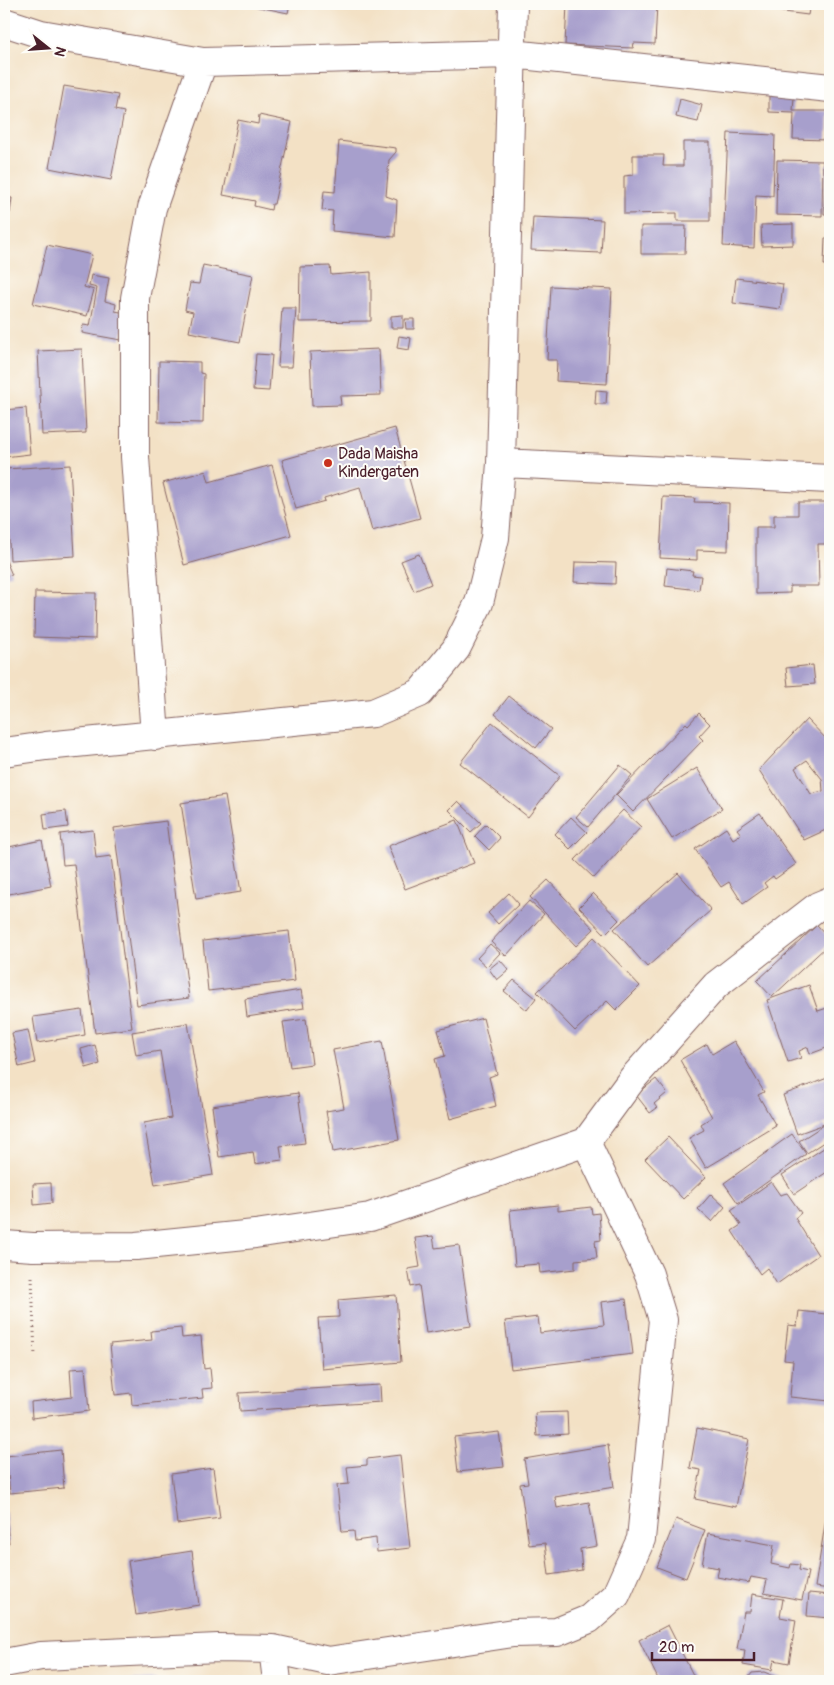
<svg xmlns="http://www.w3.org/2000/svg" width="834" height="1685" font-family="Pangolin,sans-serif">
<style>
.building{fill:#a79fcc;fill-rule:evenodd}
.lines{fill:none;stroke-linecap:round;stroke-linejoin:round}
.minor-casing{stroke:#856361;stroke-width:30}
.path{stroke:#856361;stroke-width:3;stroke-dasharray:1 4;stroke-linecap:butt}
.minor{stroke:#fff;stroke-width:28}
.poi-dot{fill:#c8321e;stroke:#fdfcf7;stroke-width:2}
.labels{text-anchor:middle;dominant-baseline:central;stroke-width:4;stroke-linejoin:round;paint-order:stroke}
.poi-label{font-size:16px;fill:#4a1f2b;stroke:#fdfcf7;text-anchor:start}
</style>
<rect width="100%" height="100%" fill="#fdfcf7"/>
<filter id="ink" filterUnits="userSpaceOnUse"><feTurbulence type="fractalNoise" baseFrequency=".02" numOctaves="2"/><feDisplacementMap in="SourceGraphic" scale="10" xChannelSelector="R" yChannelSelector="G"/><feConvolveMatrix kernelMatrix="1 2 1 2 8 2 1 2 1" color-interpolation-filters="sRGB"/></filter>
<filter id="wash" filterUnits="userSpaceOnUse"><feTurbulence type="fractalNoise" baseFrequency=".0096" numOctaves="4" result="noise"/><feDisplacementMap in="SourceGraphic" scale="20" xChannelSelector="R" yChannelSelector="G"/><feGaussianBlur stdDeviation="1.12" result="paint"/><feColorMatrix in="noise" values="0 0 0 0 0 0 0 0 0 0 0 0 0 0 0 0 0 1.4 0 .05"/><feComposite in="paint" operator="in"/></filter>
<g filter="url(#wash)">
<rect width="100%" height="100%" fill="#f3e1c5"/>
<g id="blocks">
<!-- building -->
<path class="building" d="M244 4H290L288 13Z
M351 4H376L375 11 350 8Z
M567 4H657L655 44 634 43 633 48 565 45Z
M777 4H810L808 15 776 11Z
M64 86 118 95 115 110 124 112 111 180 49 168Z
M769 96 794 97 793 111H828L827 140 793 139 794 113 769 112Z
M680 99 702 105 698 122 676 117Z
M259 115 292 122 274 204H272L271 210 254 206 255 201 223 195 238 120 258 124Z
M728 133 775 135 773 196 756 195 754 248 723 246Z
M339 141 396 148V152L389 160 386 196 397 200 395 237 332 231 333 211 322 210 324 191 335 192Z
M683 142H710V221H677V213L624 214V176L633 175V155H664L663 166H683Z
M777 160 823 161 822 216 776 215Z
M826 165H830V214H824Z
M4 197 12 198 10 213 4 212Z
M533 217 603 220 601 253 531 250Z
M793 224V245L762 246 761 225Z
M641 226H686L685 254H641Z
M825 238H830V265H824Z
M47 245 92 255 84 287 94 290 87 316 33 304Z
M203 265 253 275 240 342 189 332 193 312 185 310 190 283 199 284Z
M330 266 331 275 371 272V321L299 322 300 267Z
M91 275 109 278 105 301 116 304 115 311 126 313 121 340 82 333 83 325 90 326 97 288 89 286Z
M736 278 783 284 780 309 733 303Z
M551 286 612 289 607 384 556 381 557 360H547Z
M282 308H296L292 367H278Z
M403 315V328H391V316Z
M405 319H414V329H406Z
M399 336 411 338 409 350 397 348Z
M82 349 86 433 42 435 38 351Z
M379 349 381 395 340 396 341 405 312 406 310 352Z
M256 354 272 355 269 391 253 390Z
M159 361 200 362V373L204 374 203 423 158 422Z
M596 390 607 391 606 404H595Z
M26 408 30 454 4 457V410Z
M395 428 420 518 372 531 360 487 324 498 325 501 296 509 282 460Z
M70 465 75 556 10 560 5 469Z
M272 465 291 535 184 565 163 483 206 471 209 482Z
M663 497 695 498 694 502 729 503 728 551 697 550V560L660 558Z
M798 502H830V544H818L819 586H790V593L756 594V527H774V515H798Z
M419 554 431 584 414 591 401 561Z
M4 556 12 575 4 576Z
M575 562 616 563 615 584 574 582Z
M667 568 693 571 692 575 701 576 699 590 665 586Z
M35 592 96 593 95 639 34 637Z
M813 665 815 684 788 686 786 668Z
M509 696 551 729 536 748 495 714Z
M699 713 710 724 699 736 703 740 633 812 616 795 686 723 688 725Z
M807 719 830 743V828L804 840 759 770ZM807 760 822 779 823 791 811 794 795 768Z
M492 722 560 776 528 817 460 763Z
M620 765 632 775 588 827 576 817Z
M697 768 722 809 672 839 647 799Z
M225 796 241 892 196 899 181 803Z
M458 801 481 823 471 832 449 810Z
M623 810 641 827 594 878 575 860Z
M66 811 68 827 45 830 43 814Z
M760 813 796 864 775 879 773 876 764 883 767 887 743 904 729 882 721 887 695 849 726 828 733 839 741 834 737 829Z
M571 817 587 832 570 849 555 834Z
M457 820 474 863 405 889 388 846Z
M166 821 189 998 137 1005 114 828Z
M486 824 500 838 489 850 475 836Z
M93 830 96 858 111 856 132 1028 95 1033 74 864 63 865 60 834Z
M42 840 51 886 4 895V848Z
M678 873 711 910 647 967 614 929Z
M548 880 594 929 576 946 530 897Z
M509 893 519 904 498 924 488 913Z
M593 893 619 920 605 934 579 907Z
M529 901 544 914 506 956 491 942Z
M817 925 830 939V943L772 997 757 981Z
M289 931 295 981 208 991 203 941Z
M594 937 640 986 616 1010 607 1001 575 1031 537 992Z
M490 944 500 953 487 967 477 958Z
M500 960 509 970 497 980 489 969Z
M514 980 536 998 527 1010 504 991Z
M809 985 818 1011 830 1007 829 1047 810 1054 808 1047 799 1051 801 1058 788 1062 767 1000Z
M301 990 304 1008 247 1017 245 999Z
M82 1010 85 1035 37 1043 33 1017Z
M483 1018 497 1074 489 1077 496 1106 450 1119 435 1059 445 1056 438 1030Z
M306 1019 312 1064 290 1067 283 1022Z
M188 1023 213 1175 155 1185 144 1123 171 1118 160 1051 136 1055 132 1032Z
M28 1030 35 1063 19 1067 12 1033Z
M382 1041 399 1140 333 1152 326 1111 344 1108 333 1050Z
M734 1041 764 1092 758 1095 776 1126 706 1168 689 1138 704 1130 701 1124 712 1117 680 1060 707 1044 712 1054Z
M95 1045 100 1064 86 1068 81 1049Z
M830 1077V1122L797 1134 783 1095Z
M656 1079 667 1093 654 1104 657 1108 650 1113 636 1095Z
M298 1093 305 1143 280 1146 282 1160 255 1164 253 1152 219 1157 212 1106Z
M824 1125 830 1134V1138L807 1153 799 1141Z
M792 1134 806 1154 738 1203 724 1183Z
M668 1137 706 1177 683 1199 645 1159Z
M830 1144V1170L794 1194 782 1175Z
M771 1182 780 1195 787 1193 801 1213 795 1218 818 1255 777 1284 767 1268 760 1274 732 1231 741 1225 731 1210Z
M51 1183 52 1203 34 1205 33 1184Z
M711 1194 725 1207 712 1222 698 1209Z
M558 1205V1211L591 1207 592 1214 599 1213 601 1240 595 1241 597 1258 575 1260V1269L540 1273 539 1264 515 1266 510 1210Z
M433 1236 435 1248 459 1245 471 1326 426 1333 419 1285 411 1287 408 1269 420 1267 415 1238Z
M396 1295 401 1362 322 1369 318 1318 339 1317 338 1300Z
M626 1299 633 1354 511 1369 505 1321 538 1317 540 1333 604 1325 601 1302Z
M827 1305 830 1306V1401L790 1397 793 1361 784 1360 788 1325 797 1326 799 1311 826 1314Z
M181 1328 182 1338 201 1336 204 1369 210 1368 212 1388 202 1389 203 1398 132 1405 131 1393 115 1395 110 1344 152 1340 151 1331Z
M85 1368 89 1411 32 1418 31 1402 72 1397 70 1369Z
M380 1385 381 1402 240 1411 239 1393Z
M567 1412 568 1434 537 1436 535 1413Z
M697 1428 749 1439 736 1507 695 1499 701 1470 690 1468Z
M499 1432 504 1467 458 1472 454 1437Z
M608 1445 614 1487 555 1497 557 1508 589 1502 597 1546 580 1549 582 1570 549 1575 545 1543 529 1545 520 1484 528 1483 524 1459Z
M61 1450 64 1488 10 1493 6 1456Z
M400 1455 410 1548 377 1552 376 1538 355 1541 354 1531 342 1532 337 1485 349 1484 347 1467 367 1465V1459Z
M213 1468 220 1518 177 1524 171 1474Z
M829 1499 830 1500V1589L815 1587Z
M4 1509H5L9 1543 4 1544Z
M676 1519 705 1530 686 1578 657 1567Z
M708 1533 774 1545 771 1564 790 1568 791 1564 800 1565 799 1570 808 1572 802 1600 764 1593 767 1580 751 1577 749 1583 717 1577 719 1568 702 1565Z
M192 1551 199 1605 136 1615 128 1561Z
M809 1593 830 1595V1618L807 1616Z
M752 1594 783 1599 780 1617 796 1620 789 1663 774 1660 772 1670 743 1665 745 1650 737 1649 744 1612H750Z
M668 1625 696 1681H659L639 1640Z
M764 1672 787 1681H746L752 1673Z
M156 1678V1681H122V1680Z"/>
</g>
</g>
<g filter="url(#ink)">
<use href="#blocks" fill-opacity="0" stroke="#856361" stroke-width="1"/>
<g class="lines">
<!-- minor casing -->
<g class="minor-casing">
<path id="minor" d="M4 22 41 34 203 62 512 54 830 88
M501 463 830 479
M155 736 135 457V298L152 208 203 62
M4 752 46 746 373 713 420 693 456 649 479 603 495 538 501 463 513 4
M4 1245 33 1247 136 1246 255 1234 370 1217 586 1142 633 1078 716 985 818 906 830 901
M273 1649 277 1681
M4 1663 41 1656 218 1648 273 1649 328 1661 513 1633 557 1632 589 1619 616 1595 641 1539 663 1320 649 1274 586 1142"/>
</g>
<!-- path -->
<path class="path" d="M32 1277 35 1357"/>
<!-- minor -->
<use href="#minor" class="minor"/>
</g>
</g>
<!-- markers -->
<circle class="poi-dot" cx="328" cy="463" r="5"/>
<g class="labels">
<!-- poi labels -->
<g class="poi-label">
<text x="338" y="454">Dada Maisha<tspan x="338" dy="18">Kindergaten</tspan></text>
</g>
</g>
<!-- margin -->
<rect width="834" height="1685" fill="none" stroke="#fdfcf7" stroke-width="20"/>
<!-- north arrow -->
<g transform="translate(48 48) rotate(107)" stroke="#fdfcf7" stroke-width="4" paint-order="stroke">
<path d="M0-4L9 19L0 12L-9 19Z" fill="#4a1f2b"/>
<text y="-8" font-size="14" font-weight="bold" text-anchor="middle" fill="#4a1f2b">N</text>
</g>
<!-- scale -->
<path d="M652 1652v8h102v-8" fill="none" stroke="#4a1f2b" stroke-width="2.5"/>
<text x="659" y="1652" font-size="15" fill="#4a1f2b" stroke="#fdfcf7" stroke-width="4" paint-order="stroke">20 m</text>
</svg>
